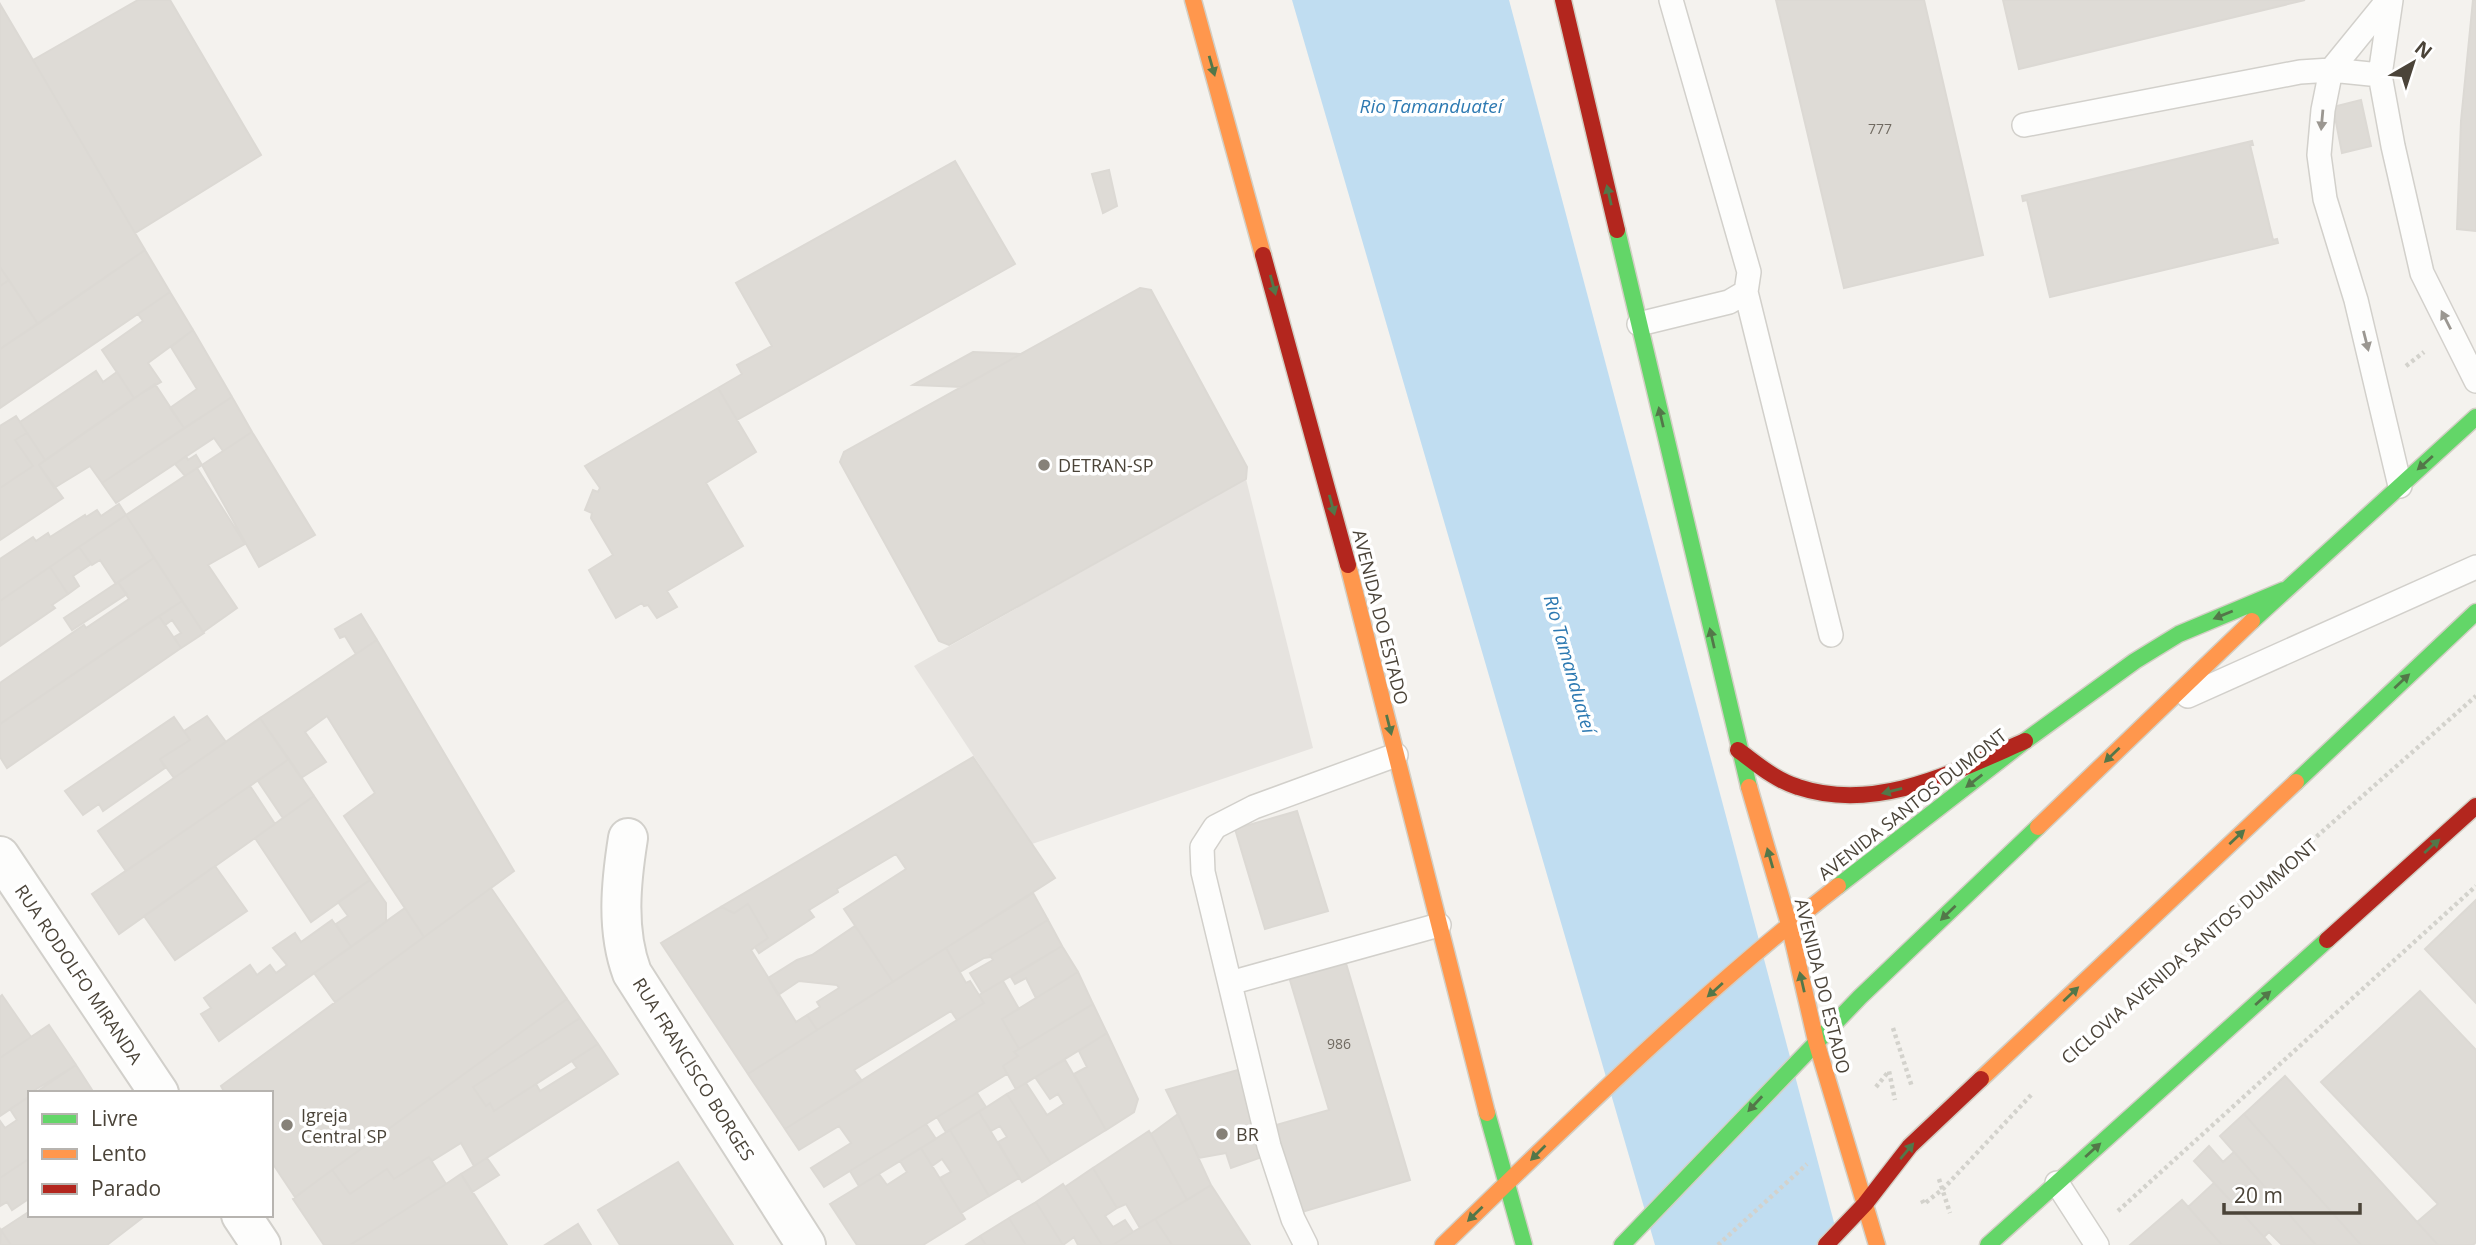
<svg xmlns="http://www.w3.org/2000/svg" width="2476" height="1245" font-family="'Open Sans',sans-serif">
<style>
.parking{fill:#e6e3df}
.water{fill:#c0ddf1}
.building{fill:#dedbd6;stroke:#dcd9d4;stroke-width:2}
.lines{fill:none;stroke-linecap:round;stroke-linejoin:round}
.lane-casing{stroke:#d2d0cb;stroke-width:26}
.street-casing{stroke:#d2d0cb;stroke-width:42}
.fast-casing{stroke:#d3cfc5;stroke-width:19}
.slow-casing{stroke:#d3cfc5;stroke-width:19}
.jam-casing{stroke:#d3cfc5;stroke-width:19}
.path{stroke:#d3d2cc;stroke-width:4.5;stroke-dasharray:3.5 3.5;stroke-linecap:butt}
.lane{stroke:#fdfdfc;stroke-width:23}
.street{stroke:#fdfdfc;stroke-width:38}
.fast{stroke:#63d668;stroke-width:16}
.slow{stroke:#ff974d;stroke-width:16}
.jam{stroke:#b3261e;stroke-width:16}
.oneway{fill:#537749}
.oneway2{fill:#9b9791}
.poi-dot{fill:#868178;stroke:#fff;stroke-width:2.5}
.labels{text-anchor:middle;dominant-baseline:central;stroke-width:7;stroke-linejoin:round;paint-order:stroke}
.number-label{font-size:14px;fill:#706a61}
.poi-label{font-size:18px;fill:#4b4439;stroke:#fff;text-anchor:start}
.street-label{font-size:18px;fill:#4b4439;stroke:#fff}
.water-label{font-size:19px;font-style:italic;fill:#2e7ab2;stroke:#fff}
</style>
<rect width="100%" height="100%" fill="#f4f2ee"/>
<!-- parking -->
<path class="parking" d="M1246 479 1313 748 1032 844 914 666Z"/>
<!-- water -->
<path class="water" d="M1292 0H1509L1840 1245H1655Z"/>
<!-- building -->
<path class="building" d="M138 0H170L261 155 135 233 33 60Z
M1776 0H1924L1983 255 1844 288Z
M2003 0H2305L2019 69Z
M2473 0H2476V231L2457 229 2461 121Z
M0 4 145 250 38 324 0 267Z
M2361 100 2371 146 2342 153 2333 107Z
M2252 141 2253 145H2250L2273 240 2277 239 2278 243 2050 297 2027 200 2023 201 2022 196Z
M955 161 1015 264 737 420 718 388 742 374 737 365 772 346 736 283Z
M1109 170 1117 206 1103 213 1092 174Z
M145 250 170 292 0 408V349Z
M0 267 9 280 0 286Z
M9 280 38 324 0 349V286Z
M1140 288 1151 290 1247 467 1246 479 949 645 939 641 840 462 844 452Z
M170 292 193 330 148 363 161 382 134 398 102 350 143 321 138 314Z
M193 330 232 397 184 428 170 408 197 389 171 347Z
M973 352 1021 354 962 387 913 385Z
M96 371 103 382 117 372 134 398 45 460 20 422Z
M155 384 184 428 102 483 90 466 54 488 39 465Z
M718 388 756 452 706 483 743 546 667 591 677 607 657 618 648 605 644 606 642 603 616 618 589 570 613 555 591 518 592 513 585 510 593 490 598 492 600 488 585 466Z
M232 397 252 432 223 451 214 438 116 503 102 483Z
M16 416 27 433 15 440 33 466 0 488V426Z
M252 432 315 535 259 567 202 465Z
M27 433 45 460 39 465 63 498 0 540V488L33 466 15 440Z
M196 455 202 465 185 476 175 464 186 456 188 460Z
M197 468 245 544 208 565 237 608 203 632 126 515Z
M119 504 126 515 0 601V559L33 537 36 541 48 533 50 537 85 515 86 517 97 510 101 516Z
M126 515 154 558 116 584 100 560 92 565 79 547Z
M79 547 91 564 73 576 79 586 68 594 50 567Z
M154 558 182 601 0 724V683L84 625 86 628 129 599 118 582Z
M50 567 68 594 52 605 55 608 0 646V601Z
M118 582 127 594 72 630 64 618Z
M182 601 204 633 181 648 174 637 181 633 172 620 165 625 159 616Z
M361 614 377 640 356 654 345 636 340 638 335 629Z
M159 616 181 648 7 768 0 757V724Z
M377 640 514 871 424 937 344 816 375 793 327 716 305 732 326 762 301 778 260 718Z
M207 716 226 742 174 778 160 759 190 740 184 731Z
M174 717 190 740 160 759 165 768 103 811 99 804 83 815 65 791Z
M260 718 289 759 126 871 98 831Z
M973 757 1055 878 893 982 844 909 906 869 896 854 837 889 838 892 809 910 814 917 759 953 755 947 768 938 748 904 734 913 721 907Z
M289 759 314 796 283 818 258 781Z
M250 786 275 824 119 934 92 894Z
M314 796 370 880 311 922 255 838Z
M1297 811 1328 911 1265 929 1235 829Z
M215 866 247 911 175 960 144 916Z
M370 880 386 903V922L351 947 336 924 348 916 338 902Z
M491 888 567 999 295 1197 271 1161V1093H225L221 1086Z
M1033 893 1048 920 990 955 991 957 984 958 960 972 946 948Z
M2476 900V1003L2425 949Z
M748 904 768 938 751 950 796 1022 807 1015 817 1030 748 1074 661 943 721 907 734 913Z
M405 908 424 937 335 1002 314 973Z
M332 920 351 947 219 1041 201 1014 211 1008 204 998 250 965 257 975 270 965 276 973 287 965 273 948 295 933 301 942Z
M1048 920 1062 946 982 993 970 973 993 960 990 955Z
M855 926 893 982 817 1030 807 1015 820 1007 817 1002 839 988 837 985 799 981 778 995 768 978 797 960 812 955Z
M1062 946 1078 972 1036 998 1026 978 1015 984 1011 977Z
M946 948 966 983 970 981 984 1003 957 1020 951 1011 854 1070 862 1081 785 1129 748 1074Z
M1345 960 1410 1180 1295 1214 1269 1127 1329 1110 1289 977Z
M1078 972 1093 1004 1019 1049 1002 1019Z
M1003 981 1019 1009 1002 1019 1019 1049 1014 1052 1018 1056 1003 1066 1007 1074 824 1187 811 1168 851 1143 844 1133 839 1126 799 1150 785 1129 984 1003 979 995Z
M2420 991 2476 1050V1242L2473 1245H2438L2417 1222 2438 1204 2321 1082Z
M2 995 31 1037 0 1058V997Z
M567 999 580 1018 473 1087 486 1106 490 1103 494 1111 536 1084 540 1091 577 1068 572 1061 598 1044 618 1074 474 1166 461 1143 432 1161 429 1157 394 1179 387 1169 350 1194 332 1170Z
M1093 1004 1107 1033 1016 1089 1003 1066 1018 1056 1014 1052Z
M580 1018 598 1044 494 1111 490 1103 486 1106 473 1087Z
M49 1025 76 1065 30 1093V1096L0 1116V1058Z
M1107 1033 1138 1099 1134 1112 1106 1130 1074 1074 1087 1067 1079 1051Z
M1065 1060 1106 1130 1051 1164 1007 1094 1026 1083 1047 1115 1064 1104 1058 1094 1050 1099 1035 1077Z
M76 1065 94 1093H35Z
M1238 1070 1265 1156 1231 1168 1226 1153 1199 1158 1166 1090Z
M2285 1076 2417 1222 2438 1245H2361L2244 1114Z
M977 1093 986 1107 946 1132 937 1117Z
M1007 1094 1051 1164 1022 1182 998 1142 1007 1137 1000 1126 991 1131 979 1112Z
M30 1096V1158L0 1178V1121L5 1128 17 1120 10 1109Z
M979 1112 1019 1178 989 1196 950 1130Z
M1178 1114 1211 1185 1187 1200 1151 1134Z
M2244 1114 2361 1245H2316L2220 1136Z
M926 1124 936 1139 859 1186 850 1171Z
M950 1130 989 1196 961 1213 940 1178 951 1172 942 1159 932 1166 921 1148Z
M1149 1131 1187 1200 1140 1228 1126 1204 1117 1208 1093 1168Z
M2209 1146 2223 1162 2234 1152 2316 1245H2282L2269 1232 2264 1237 2194 1161Z
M921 1148 965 1219 923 1245H857L830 1204 879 1174 887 1185 907 1172 900 1161Z
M429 1157 446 1184 350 1245H324L293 1199 332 1170 350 1194 387 1169 394 1179Z
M30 1158V1198L12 1210 7 1202 0 1206V1178Z
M487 1158 499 1175 472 1192 461 1174Z
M678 1162 733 1245H620L598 1210Z
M1093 1168 1117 1208 1105 1216 1113 1227 1125 1220 1133 1232 1113 1245H1102L1065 1187Z
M461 1174 507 1245H350L446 1184Z
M2214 1183 2264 1237 2271 1245H2222L2188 1207Z
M1063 1184 1065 1187 1102 1245H1078L1074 1237 1063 1245 1036 1202Z
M1211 1185 1250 1245H1172L1155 1219Z
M2182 1200 2222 1245H2130Z
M1036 1202 1063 1245H1026L1009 1218Z
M30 1211V1215H146L107 1245H11L1 1230Z
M1009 1218 1026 1245H986L980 1236Z
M1155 1219 1172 1245H1113L1133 1232Z
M578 1224 591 1245H545Z
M1 1230 11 1245H0Z
M980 1236 986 1245H966Z"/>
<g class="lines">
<!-- lane casing -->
<g class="lane-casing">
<path id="lane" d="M2388 0 2331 70 2323 110 2319 155 2325 199 2356 300 2400 486
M2391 0 2380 75 2393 146 2422 273 2476 381
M2024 125 2300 72 2331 70 2380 75
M1746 292 1831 635
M1639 324 1729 302 1746 292 1749 272 1671 0
M2188 696 2476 567
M1230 983 1439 925
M2057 1183 2097 1245
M1306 1245 1293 1219 1269 1146 1203 872 1202 847 1215 827 1254 807 1396 755"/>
</g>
<!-- street casing -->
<g class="street-casing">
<path id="street" d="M628 838C621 882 616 930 632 973L806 1245
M0 856 159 1093
M241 1215 261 1245"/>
</g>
<!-- fast casing -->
<g class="fast-casing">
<path id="fast" d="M1617 230 1749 787
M2252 621 2476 417
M2296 782 2476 612
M1838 886 2025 741 2135 661 2179 634 2284 590
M1487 1113 1524 1245
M1622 1245 1860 997 2038 827
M1988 1245 2327 940"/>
</g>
<!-- slow casing -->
<g class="slow-casing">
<path id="slow" d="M1193 0 1263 255
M1348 565 1487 1113
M1749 787 1789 924 1816 1041 1877 1245
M2038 827 2252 621
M1981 1079 2296 782
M1443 1245C1570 1122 1698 995 1838 886"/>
</g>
<!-- jam casing -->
<g class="jam-casing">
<path id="jam" d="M1563 0 1617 230
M1263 255 1348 565
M1738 750C1757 764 1775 780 1798 787 1876 813 1954 772 2025 741
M2327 940 2476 806
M1826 1245 1865 1204 1910 1146 1981 1079"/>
</g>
<!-- path -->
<path class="path" d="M2406 366 2424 352
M2138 994 2476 696
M1893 1028 1912 1087
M1876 1087 1889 1071 1895 1100
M1939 1179 1950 1213
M1922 1200 1924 1204 1944 1188 2032 1094
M2118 1211 2476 886
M1718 1245 1807 1164"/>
<!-- lane -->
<use href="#lane" class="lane"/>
<!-- street -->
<use href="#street" class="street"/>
<!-- fast -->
<use href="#fast" class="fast"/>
<!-- slow -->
<use href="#slow" class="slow"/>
<!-- jam -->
<use href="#jam" class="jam"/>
</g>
<!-- one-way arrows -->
<defs><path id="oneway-solid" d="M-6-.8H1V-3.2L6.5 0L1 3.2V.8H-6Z" transform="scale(1.75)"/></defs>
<g class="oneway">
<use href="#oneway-solid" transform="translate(1212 66) rotate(74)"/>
<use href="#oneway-solid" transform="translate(1609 195) rotate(-103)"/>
<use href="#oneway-solid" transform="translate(1273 285) rotate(75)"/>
<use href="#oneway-solid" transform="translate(1661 417) rotate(-103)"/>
<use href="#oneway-solid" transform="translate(2425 463) rotate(138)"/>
<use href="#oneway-solid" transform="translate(1332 505) rotate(75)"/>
<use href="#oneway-solid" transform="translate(2223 615) rotate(158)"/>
<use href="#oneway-solid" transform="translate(1712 638) rotate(-103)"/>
<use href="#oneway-solid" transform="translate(2402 681) rotate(-43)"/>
<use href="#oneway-solid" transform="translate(1389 725) rotate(76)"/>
<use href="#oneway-solid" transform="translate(2112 755) rotate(136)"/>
<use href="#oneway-solid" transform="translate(1974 781) rotate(142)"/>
<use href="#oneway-solid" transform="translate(1892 791) rotate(166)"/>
<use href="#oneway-solid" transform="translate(2237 837) rotate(-43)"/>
<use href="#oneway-solid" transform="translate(2432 846) rotate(-42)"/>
<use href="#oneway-solid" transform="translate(1770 858) rotate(-106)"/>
<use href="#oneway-solid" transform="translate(1948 913) rotate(136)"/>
<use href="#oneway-solid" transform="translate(1802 982) rotate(-103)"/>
<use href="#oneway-solid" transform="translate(1715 990) rotate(138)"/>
<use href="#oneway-solid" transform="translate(2071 994) rotate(-43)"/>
<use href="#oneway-solid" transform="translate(2263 998) rotate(-42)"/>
<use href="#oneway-solid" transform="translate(1755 1104) rotate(133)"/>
<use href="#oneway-solid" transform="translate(2093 1150) rotate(-42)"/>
<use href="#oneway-solid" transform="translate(1907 1151) rotate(-50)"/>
<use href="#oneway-solid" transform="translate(1538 1153) rotate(135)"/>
<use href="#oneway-solid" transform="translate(1475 1214) rotate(136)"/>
</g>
<g class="oneway2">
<use href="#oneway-solid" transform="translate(2322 120) rotate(95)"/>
<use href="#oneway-solid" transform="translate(2446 320) rotate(-117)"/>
<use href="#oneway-solid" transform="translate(2366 341) rotate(76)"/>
</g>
<!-- markers -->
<g class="poi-dot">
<circle cx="1044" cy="465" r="7"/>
<circle cx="287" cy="1125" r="7"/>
<circle cx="1222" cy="1134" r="7"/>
</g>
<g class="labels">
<!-- number labels -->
<g class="number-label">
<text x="1880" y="128">777</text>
<text x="1339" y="1043">986</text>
</g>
<!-- poi labels -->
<g class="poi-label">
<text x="1058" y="465">DETRAN-SP</text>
<text x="301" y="1115">Igreja<tspan x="301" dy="21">Central SP</tspan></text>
<text x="1236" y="1134">BR</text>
</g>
<!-- street labels -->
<g class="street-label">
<text transform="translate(1381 617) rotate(76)">AVENIDA DO ESTADO</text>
<text transform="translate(1912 804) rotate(-38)">AVENIDA SANTOS DUMONT</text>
<text transform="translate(2189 951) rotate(-41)">CICLOVIA AVENIDA SANTOS DUMMONT</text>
<text transform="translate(79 974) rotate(56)">RUA RODOLFO MIRANDA</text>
<text transform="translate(1823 986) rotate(76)">AVENIDA DO ESTADO</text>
<text transform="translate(694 1069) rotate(58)">RUA FRANCISCO BORGES</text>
</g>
<!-- water labels -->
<g class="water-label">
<text x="1431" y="106">Rio Tamanduateí</text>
<text transform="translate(1570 664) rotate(74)">Rio Tamanduateí</text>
</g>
</g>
<!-- legend -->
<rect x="28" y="1091" width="245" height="126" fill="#ffffff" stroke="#b7b4b0" stroke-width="2"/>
<rect x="42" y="1114" width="35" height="10" fill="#63d668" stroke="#b7b4b0" stroke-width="2"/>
<text x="91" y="1126" font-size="21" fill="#4b4439">Livre</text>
<rect x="42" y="1149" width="35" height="10" fill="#ff974d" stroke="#b7b4b0" stroke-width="2"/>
<text x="91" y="1161" font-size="21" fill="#4b4439">Lento</text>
<rect x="42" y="1184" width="35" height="10" fill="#b3261e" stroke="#b7b4b0" stroke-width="2"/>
<text x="91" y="1196" font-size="21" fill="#4b4439">Parado</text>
<!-- north arrow -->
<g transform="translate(2413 63) rotate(39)" stroke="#ffffff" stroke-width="5" paint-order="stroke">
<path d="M0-5L12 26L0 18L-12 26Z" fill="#4b4439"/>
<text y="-10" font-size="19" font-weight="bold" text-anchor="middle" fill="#4b4439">N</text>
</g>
<!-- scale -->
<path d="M2224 1203v10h136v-10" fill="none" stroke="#4b4439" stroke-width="3.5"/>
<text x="2234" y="1203" font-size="21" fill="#4b4439" stroke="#ffffff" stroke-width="5" paint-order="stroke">20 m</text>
</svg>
